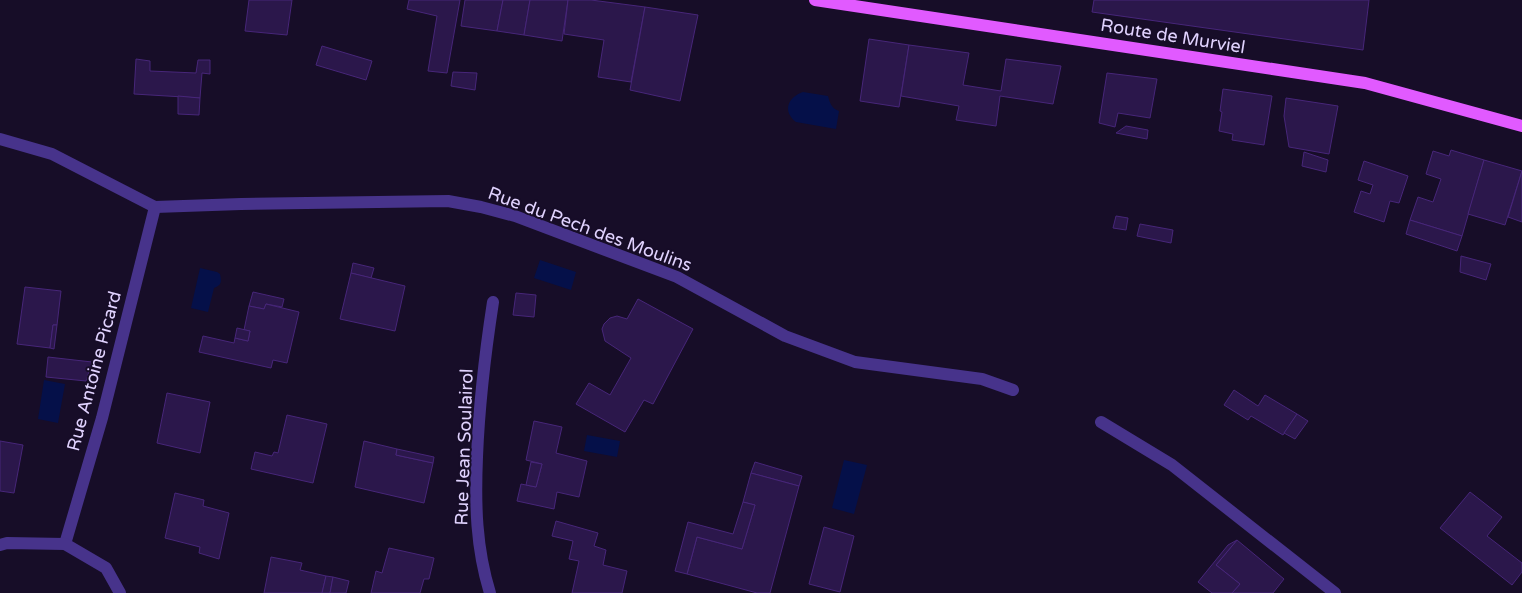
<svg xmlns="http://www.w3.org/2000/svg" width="1522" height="593" viewBox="0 0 1522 593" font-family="'Varela Round',sans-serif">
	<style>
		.water { fill: #051049 }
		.building { fill: #2b174b; stroke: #472679 }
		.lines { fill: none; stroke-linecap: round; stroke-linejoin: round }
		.minor { stroke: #47338b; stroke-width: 12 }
		.major { stroke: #e15aff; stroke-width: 12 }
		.labels { text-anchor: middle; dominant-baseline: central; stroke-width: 4; stroke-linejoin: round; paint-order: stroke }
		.street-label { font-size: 18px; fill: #e1d3ff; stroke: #170d28 }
	</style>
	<rect width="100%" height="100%" fill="#170d28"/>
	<!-- water -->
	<g class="water">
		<path d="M803 92 828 96C830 103 831 108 839 111L836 129 796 122C782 111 788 97 803 92Z"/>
		<path d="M540 260 576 272 571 290 534 278Z"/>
		<path d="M200 268 217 272 220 274C222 283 221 285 214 288L208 312 191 308Z"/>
		<path d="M44 380 65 384 58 423 38 419Z"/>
		<path d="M587 435 620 441 617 457 584 451Z"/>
		<path d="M844 460 867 465 854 514 832 508Z"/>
	</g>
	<!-- building -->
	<g class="building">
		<path d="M249 0H292L287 35 245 31Z"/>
		<path d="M409 0H460L447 73 428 71 437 16 407 9Z"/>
		<path d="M465 0H503L497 31 461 26Z"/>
		<path d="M503 0H530L524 35 497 31Z"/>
		<path d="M530 0H568L562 41 524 35Z"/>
		<path d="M568 0H591L645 7 631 82 598 77 604 40 564 34Z"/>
		<path d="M1094 0H1369L1363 50 1092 12Z"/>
		<path d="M645 7 698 15 680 101 630 90Z"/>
		<path d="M869 39 909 45 899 107 860 101Z"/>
		<path d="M909 45 969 53 963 85 1001 91 1006 59 1061 66 1053 104 1000 96 996 126 956 120 959 106 901 96Z"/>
		<path d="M322 46 372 61 366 80 316 65Z"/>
		<path d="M136 59 150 61V71L196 73 198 60H210V74L202 73 200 98 134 94Z"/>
		<path d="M453 72 477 73 475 90 451 86Z"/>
		<path d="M1107 73 1157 79 1150 118 1118 113 1115 127 1099 123Z"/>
		<path d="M1223 89 1272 96 1264 145 1232 140 1233 134 1219 131 1222 112 1220 111Z"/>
		<path d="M178 96 200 98 199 115 178 114Z"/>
		<path d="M1286 98 1338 106 1329 154 1289 147 1284 116Z"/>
		<path d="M1126 126 1148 130 1147 139 1116 133Z"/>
		<path d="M1451 150 1484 160 1462 236 1410 220 1418 197 1433 202 1441 179 1426 174 1433 151 1449 156Z"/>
		<path d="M1304 152 1328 160 1326 172 1302 166Z"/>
		<path d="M1484 160 1522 171 1505 225 1468 214Z"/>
		<path d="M1364 161 1408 176 1399 203 1390 201 1384 222 1354 212 1361 191 1370 194 1373 185 1358 180Z"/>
		<path d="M1522 171V222L1508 217Z"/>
		<path d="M1116 216 1128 218 1126 230 1113 228Z"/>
		<path d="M1410 220 1462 236 1457 251 1406 234Z"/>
		<path d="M1140 224 1173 230 1171 243 1137 236Z"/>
		<path d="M1461 256 1491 264 1486 280 1460 272Z"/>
		<path d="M353 263 374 268 371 278 351 273Z"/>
		<path d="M351 273 405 286 395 331 340 319Z"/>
		<path d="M25 287 61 291 57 325H53L50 348 17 344Z"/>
		<path d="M253 292 284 299 282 307 266 304 264 309 249 306Z"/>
		<path d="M516 293 536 295 534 317 513 315Z"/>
		<path d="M638 299 693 329 653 404 644 400 625 432 576 404 589 383 610 395 631 358 605 341 602 329 604 324 610 318 617 316 627 319Z"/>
		<path d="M266 304 299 312 287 363 273 360 271 368 199 352 203 336 234 343 235 338 248 341 250 331 244 330 249 306 264 309Z"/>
		<path d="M53 325H57L54 349 50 348Z"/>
		<path d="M237 328 250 331 248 341 235 338Z"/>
		<path d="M48 357 92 362 86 381 46 377Z"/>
		<path d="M1234 390 1258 406 1265 395 1297 414 1283 435 1251 416 1248 420 1224 405Z"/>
		<path d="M167 393 210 402 200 453 157 443Z"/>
		<path d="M1297 414 1308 421 1295 439 1284 433Z"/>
		<path d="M287 415 327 424 313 483 251 469 255 452 272 456 274 452 278 453Z"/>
		<path d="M534 421 562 427 556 453 587 461 579 497 557 492 554 509 517 501 521 484 536 487 542 464 526 460Z"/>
		<path d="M0 441 23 445 14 493 0 491Z"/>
		<path d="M364 441 397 449 396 455 433 463 424 503 355 487Z"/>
		<path d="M397 449 434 457 433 463 396 455Z"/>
		<path d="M531 462 542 464 536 487 526 485Z"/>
		<path d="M755 462 802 476 799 486 751 473Z"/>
		<path d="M751 473 799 486 770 593H757L687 574 697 537 742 549 755 505 743 502Z"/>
		<path d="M1470 492 1502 517 1487 536 1522 563V572L1512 585 1440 528Z"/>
		<path d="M175 493 204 500 203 506 229 513 219 559 199 553 200 547 165 538Z"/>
		<path d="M743 502 755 505 742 549 697 537 687 574 675 571 688 522 733 534Z"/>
		<path d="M556 521 598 533 594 546 606 550 603 565 627 571 622 593H572L579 561 569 559 573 541 552 536Z"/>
		<path d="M824 527 854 536 840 592 809 584Z"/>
		<path d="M1237 540 1284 579 1273 593H1232L1240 584 1216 565Z"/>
		<path d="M1237 540 1216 565 1240 584 1232 593H1212L1198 582 1228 545Z"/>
		<path d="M389 548 434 558 429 579H424L420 593H371L376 571 382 573Z"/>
		<path d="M271 557 302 563 300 570 326 576 322 593H264Z"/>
		<path d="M326 576 333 577 330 593H322Z"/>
		<path d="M333 577 349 581 346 593H330Z"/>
	</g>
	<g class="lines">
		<!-- minor -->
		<g class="minor">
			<path d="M0 139 52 154 155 207 241 204 448 201 481 207 515 216 677 277 785 336 855 362 982 379 1013 390"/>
			<path d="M1101 422 1172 465 1335 593"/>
			<path d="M65 544 102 418 155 207"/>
			<path d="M0 545 7 543 65 544 106 568 120 593"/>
			<path d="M490 593C476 548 475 504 477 457 479 405 485 354 493 302"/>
		</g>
		<!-- major -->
		<path class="major" d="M815 0 1365 83 1522 126"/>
	</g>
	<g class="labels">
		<!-- street labels -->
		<g class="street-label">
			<text transform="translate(1173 36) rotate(9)">Route de Murviel</text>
			<text transform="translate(590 229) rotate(20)">Rue du Pech des Moulins</text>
			<text transform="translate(94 371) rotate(-75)">Rue Antoine Picard</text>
			<text transform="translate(464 447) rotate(-88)">Rue Jean Soulairol</text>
		</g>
	</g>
</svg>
